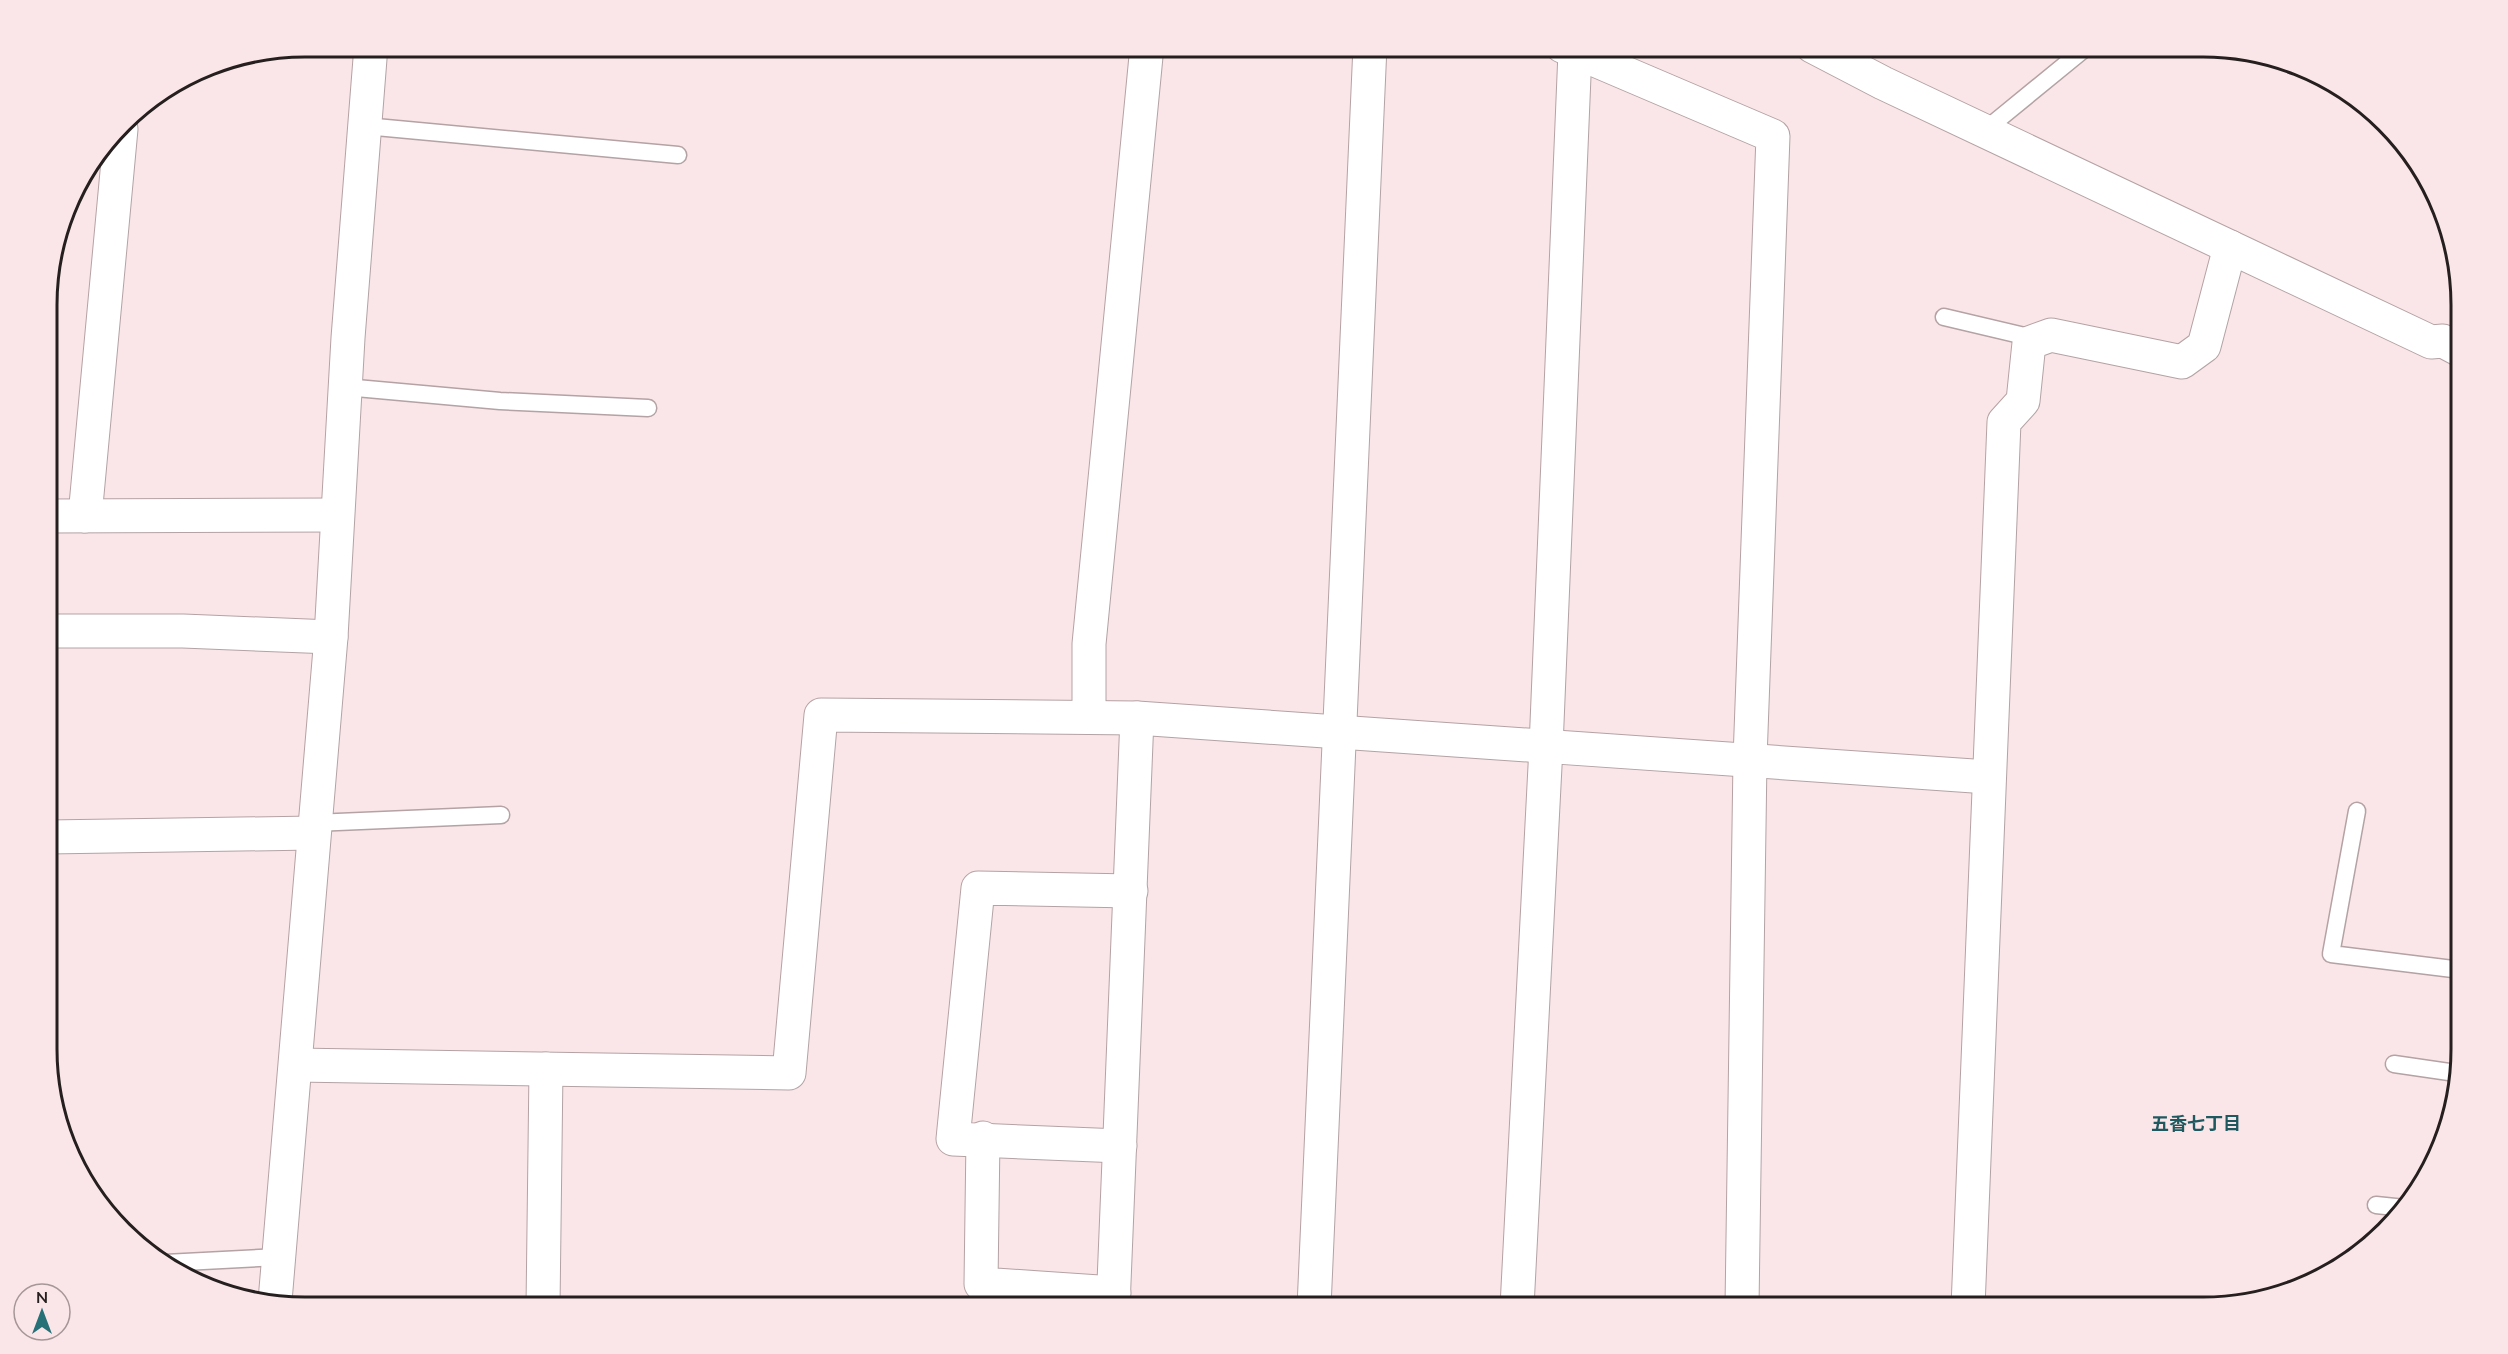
<svg xmlns="http://www.w3.org/2000/svg" width="2508" height="1354" viewBox="0 0 2508 1354" font-family="Mulish,'Noto Sans JP',sans-serif">
	<style>
		.lines { fill: none; stroke-linecap: round; stroke-linejoin: round }
		.service-casing { stroke: #b4a2a4; stroke-width: 19 }
		.minor-casing { stroke: #b4a2a4; stroke-width: 35 }
		.service { stroke: #fff; stroke-width: 16 }
		.minor { stroke: #fff; stroke-width: 33 }
		.labels { text-anchor: middle; dominant-baseline: central; stroke-width: 6; stroke-linejoin: round; paint-order: stroke }
		.neighbourhood-label { font-size: 18px; font-weight: bold; fill: #1f5960; stroke: #fae6e8 }
		.rim { fill: none; stroke: #261f1f; stroke-width: 3 }
	</style>
	<rect width="100%" height="100%" fill="#fae6e8"/>
	<g class="lines">
		<defs>
			<g id="service">
				<path d="M365 126 678 155"/>
				<path d="M1984 131 2088 46"/>
				<path d="M1944 317 2037 339"/>
				<path d="M345 387 500 401 648 408"/>
				<path d="M2357 811 2331 954 2461 970"/>
				<path d="M314 823 501 815"/>
				<path d="M2394 1064 2456 1073"/>
				<path d="M2376 1205 2405 1208"/>
				<path d="M165 1263 279 1257"/>
			</g>
			<g id="minor">
				<path d="M1562 46 1773 136 1750 759 1742 1307"/>
				<path d="M1812 46 1883 83 2431 342 2443 341 2460 350"/>
				<path d="M48 516 337 515"/>
				<path d="M85 516 121 129"/>
				<path d="M48 631H183L331 637"/>
				<path d="M1089 716V644L1147 46"/>
				<path d="M48 837 313 833"/>
				<path d="M296 1065 789 1073 821 715 1137 718 1988 777"/>
				<path d="M983 1138 981 1284 1114 1293"/>
				<path d="M1120 1146 953 1139 978 888 1131 891"/>
				<path d="M275 1301 331 637 348 338 371 46"/>
				<path d="M543 1307 546 1069"/>
				<path d="M1113 1307 1137 718"/>
				<path d="M1314 1307 1370 46"/>
				<path d="M1517 1307 1546 747 1575 52 1578 46"/>
				<path d="M1968 1307 2004 422 2023 401 2029 343 2051 335 2182 362 2204 346 2230 247"/>
			</g>
		</defs>
		<!-- service casing -->
		<use href="#service" class="service-casing"/>
		<!-- minor casing -->
		<use href="#minor" class="minor-casing"/>
		<!-- service -->
		<use href="#service" class="service"/>
		<!-- minor -->
		<use href="#minor" class="minor"/>
	</g>
	<g class="labels">
		<!-- neighbourhood labels -->
		<g class="neighbourhood-label">
			<text x="2196" y="1123">五香七丁目</text>
		</g>
	</g>
	<!-- crop -->
	<path d="M0 0H2508V1354H0ZM305 57H2203A248 248 0 0 1 2451 305V1049A248 248 0 0 1 2203 1297H305A248 248 0 0 1 57 1049V305A248 248 0 0 1 305 57Z" fill="#fae6e8" fill-rule="evenodd"/>
	<path class="rim" d="M305 57H2203A248 248 0 0 1 2451 305V1049A248 248 0 0 1 2203 1297H305A248 248 0 0 1 57 1049V305A248 248 0 0 1 305 57Z"/>
	<!-- north arrow -->
	<g transform="translate(42 1312)"><circle r="28" fill="#fae6e8" stroke="#a59698" stroke-width="1.5"/>
	<path d="M0-4.5L10 22L0 15L-10 22Z" fill="#267078"/>
	<text y="-9" font-size="16" font-weight="bold" text-anchor="middle" fill="#261f1f">N</text>
	</g>
</svg>
